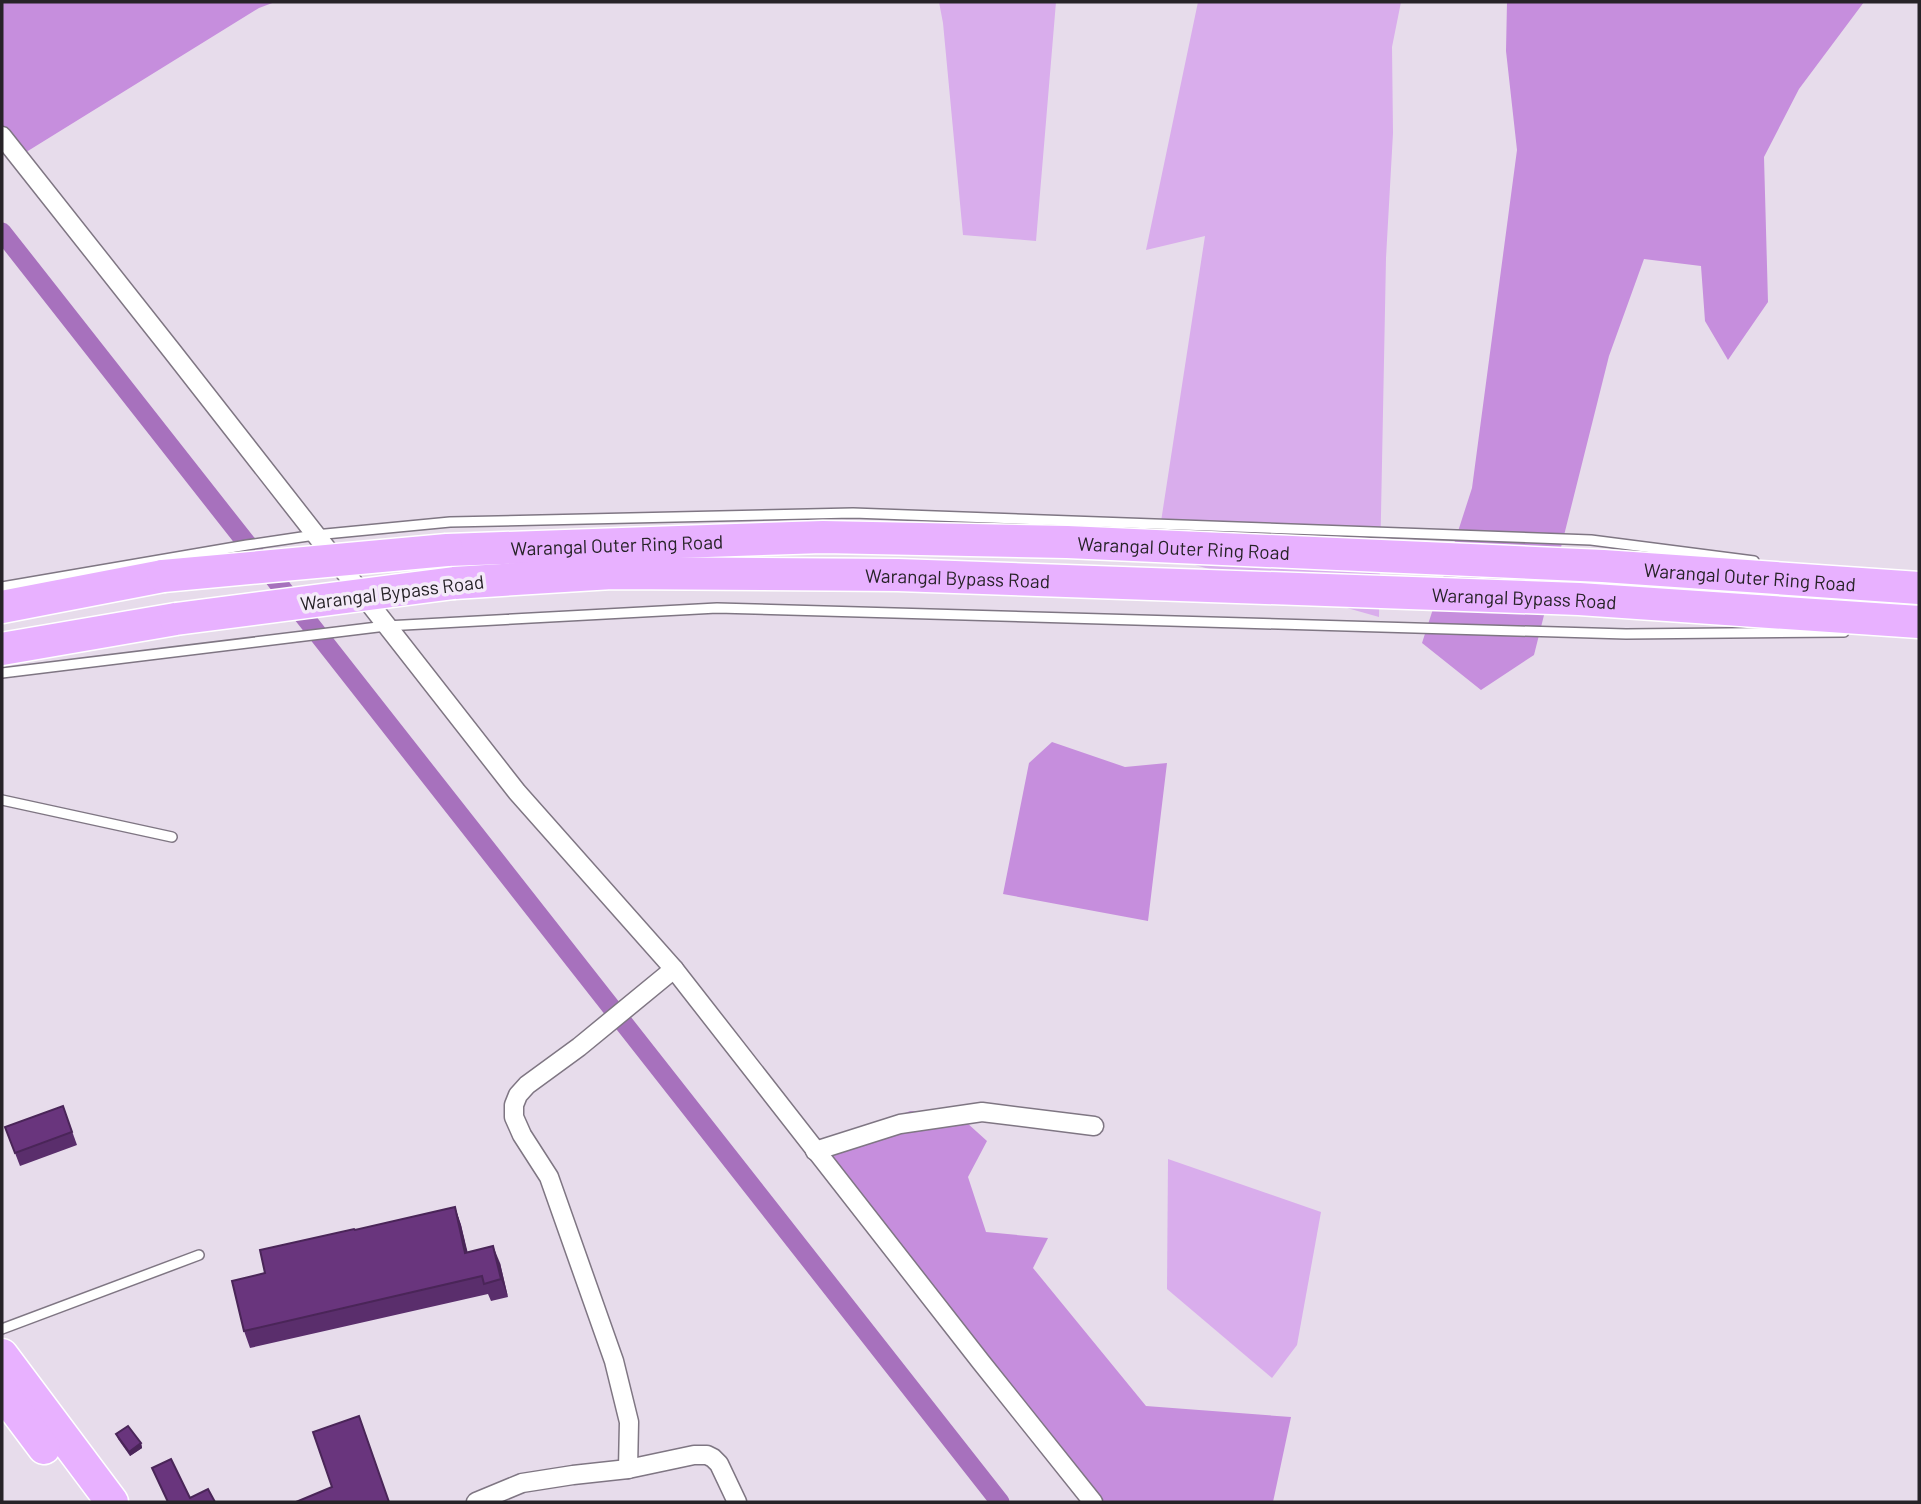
<svg xmlns="http://www.w3.org/2000/svg" width="1921" height="1504" viewBox="0 0 1921 1504" font-family="Barlow,sans-serif">
	<style>
		.green { fill: #d9adec }
		.forest { fill: #c68edd }
		.lines { fill: none; stroke-linecap: round; stroke-linejoin: round }
		.canal { stroke: #a771bd; stroke-width: 19 }
		.lane-casing { stroke: #7f7683; stroke-width: 12 }
		.street-casing { stroke: #7f7683; stroke-width: 21 }
		.highway-casing { stroke: #fff; stroke-width: 35 }
		.lane { stroke: #fff; stroke-width: 9 }
		.street { stroke: #fff; stroke-width: 18 }
		.highway { stroke: #e8b1ff; stroke-width: 32 }
		.highway-bridge-casing { stroke: #fff; stroke-width: 35; stroke-linecap: butt }
		.highway-bridge { stroke: #e8b1ff; stroke-width: 32 }
		.wall { fill: #5a2e6c }
		.shaded-wall { fill: #4a2558 }
		.building { fill: #69357d; stroke: #4a2558; stroke-width: 2 }
		.labels { text-anchor: middle; dominant-baseline: central; stroke-width: 7; stroke-linejoin: round; paint-order: stroke }
		.street-label { font-size: 19px; fill: #272328; stroke: #f4eaf9 }
	</style>
	<rect width="100%" height="100%" fill="#e7dceb"/>
	<!-- green -->
	<g class="green">
		<path d="M939 2H1056L1036 241 963 235 943 23Z"/>
		<path d="M1198 2H1401L1392 47 1393 133 1386 258 1379 617 1156 554 1205 236 1146 250Z"/>
		<path d="M1168 1159 1321 1212 1297 1345 1272 1378 1167 1289Z"/>
	</g>
	<!-- forest -->
	<g class="forest">
		<path d="M2 2H275L259 8 23 154 2 127Z"/>
		<path d="M1507 2H1864L1799 89 1764 157 1768 302 1728 360 1705 321 1701 266 1644 259 1609 356 1534 655 1481 690 1422 643 1472 488 1517 150 1506 51Z"/>
		<path d="M1052 742 1125 767 1167 763 1148 921 1003 894 1029 763Z"/>
		<path d="M910 1111 956 1113 987 1141 968 1177 986 1232 1048 1238 1033 1268 1146 1406 1291 1417 1273 1502H1100L1047 1438 828 1151 847 1137Z"/>
	</g>
	<g class="lines">
		<!-- canal -->
		<path class="canal" d="M2 232 1000 1502"/>
		<defs>
			<g id="lane">
				<path d="M2 587 247 545 315 535 450 522 853 513 1591 540 1754 561"/>
				<path d="M2 673 386 626 717 608 1626 634 1844 632"/>
				<path d="M2 800 172 837"/>
				<path d="M2 1329 199 1255"/>
			</g>
			<g id="street">
				<path d="M2 136 172 351 517 792 674 969 981 1362 1093 1502"/>
				<path d="M815 1151 900 1124 982 1112 1094 1126"/>
				<path d="M628 1469 629 1422 614 1361 549 1177 522 1135 514 1117V1105L518 1095 527 1085 579 1047 674 969"/>
				<path d="M476 1502 522 1483 573 1475 628 1469 694 1455H707L713 1458 719 1464 737 1502"/>
			</g>
			<g id="highway">
				<path id="s1" d="M447 550 823 537 1067 542 1603 566 1919 588"/>
				<path id="s2" d="M454 583 612 573 898 575 1579 599 1919 622"/>
				<path d="M2 607 163 576"/>
				<path d="M2 649 176 619"/>
				<path d="M2 1355 112 1502"/>
				<path d="M2 1392 44 1448"/>
			</g>
		</defs>
		<!-- lane casing -->
		<use href="#lane" class="lane-casing"/>
		<!-- street casing -->
		<use href="#street" class="street-casing"/>
		<!-- highway casing -->
		<use href="#highway" class="highway-casing"/>
		<!-- lane -->
		<use href="#lane" class="lane"/>
		<!-- street -->
		<use href="#street" class="street"/>
		<!-- highway -->
		<use href="#highway" class="highway"/>
		<defs>
			<g id="highway-bridge">
				<path d="M163 576 447 550"/>
				<path d="M176 619 454 583"/>
			</g>
		</defs>
		<!-- highway-bridge casing -->
		<use href="#highway-bridge" class="highway-bridge-casing"/>
		<!-- highway-bridge -->
		<use href="#highway-bridge" class="highway-bridge"/>
	</g>
	<!-- wall -->
	<g class="wall">
		<path d="M63 1106 77 1145 20 1166 5 1127Z"/>
		<path d="M455 1207 461 1225 467 1252 500 1263 508 1297 491 1301 488 1294 250 1348 244 1331 265 1273 355 1230Z"/>
		<path d="M116 1434 141 1443 142 1448 130 1456 118 1439Z"/>
	</g>
	<!-- shaded-wall -->
	<g class="shaded-wall">
		<path d="M455 1207 461 1225 472 1270 465 1253Z"/>
		<path d="M493 1246 500 1263 508 1297 501 1279Z"/>
		<path d="M141 1443 142 1448 130 1456 129 1452Z"/>
	</g>
	<!-- building -->
	<g class="building">
		<path d="M63 1106 72 1132 15 1153 5 1127Z"/>
		<path d="M455 1207 465 1253 493 1246 501 1279 484 1284 482 1276 244 1331 232 1281 265 1273 260 1250 354 1229 355 1230Z"/>
		<path d="M359 1416 389 1502H296L332 1487 313 1432Z"/>
		<path d="M128 1426 141 1443 129 1452 116 1434Z"/>
		<path d="M171 1459 190 1498 208 1489 215 1502H168L152 1468Z"/>
	</g>
	<g class="labels">
		<!-- street labels -->
		<g class="street-label">
			<text stroke="none"><textPath href="#s1" startOffset="170">Warangal Outer Ring Road</textPath></text>
			<text stroke="none"><textPath href="#s1" startOffset="737">Warangal Outer Ring Road</textPath></text>
			<text stroke="none"><textPath href="#s1" startOffset="1304">Warangal Outer Ring Road</textPath></text>
			<text stroke="none"><textPath href="#s2" startOffset="504">Warangal Bypass Road</textPath></text>
			<text transform="translate(392 592) rotate(-7)">Warangal Bypass Road</text>
			<text stroke="none"><textPath href="#s2" startOffset="1071">Warangal Bypass Road</textPath></text>
		</g>
	</g>
	<!-- border -->
	<rect width="1921" height="1504" fill="none" stroke="#272328" stroke-width="7"/>
</svg>
